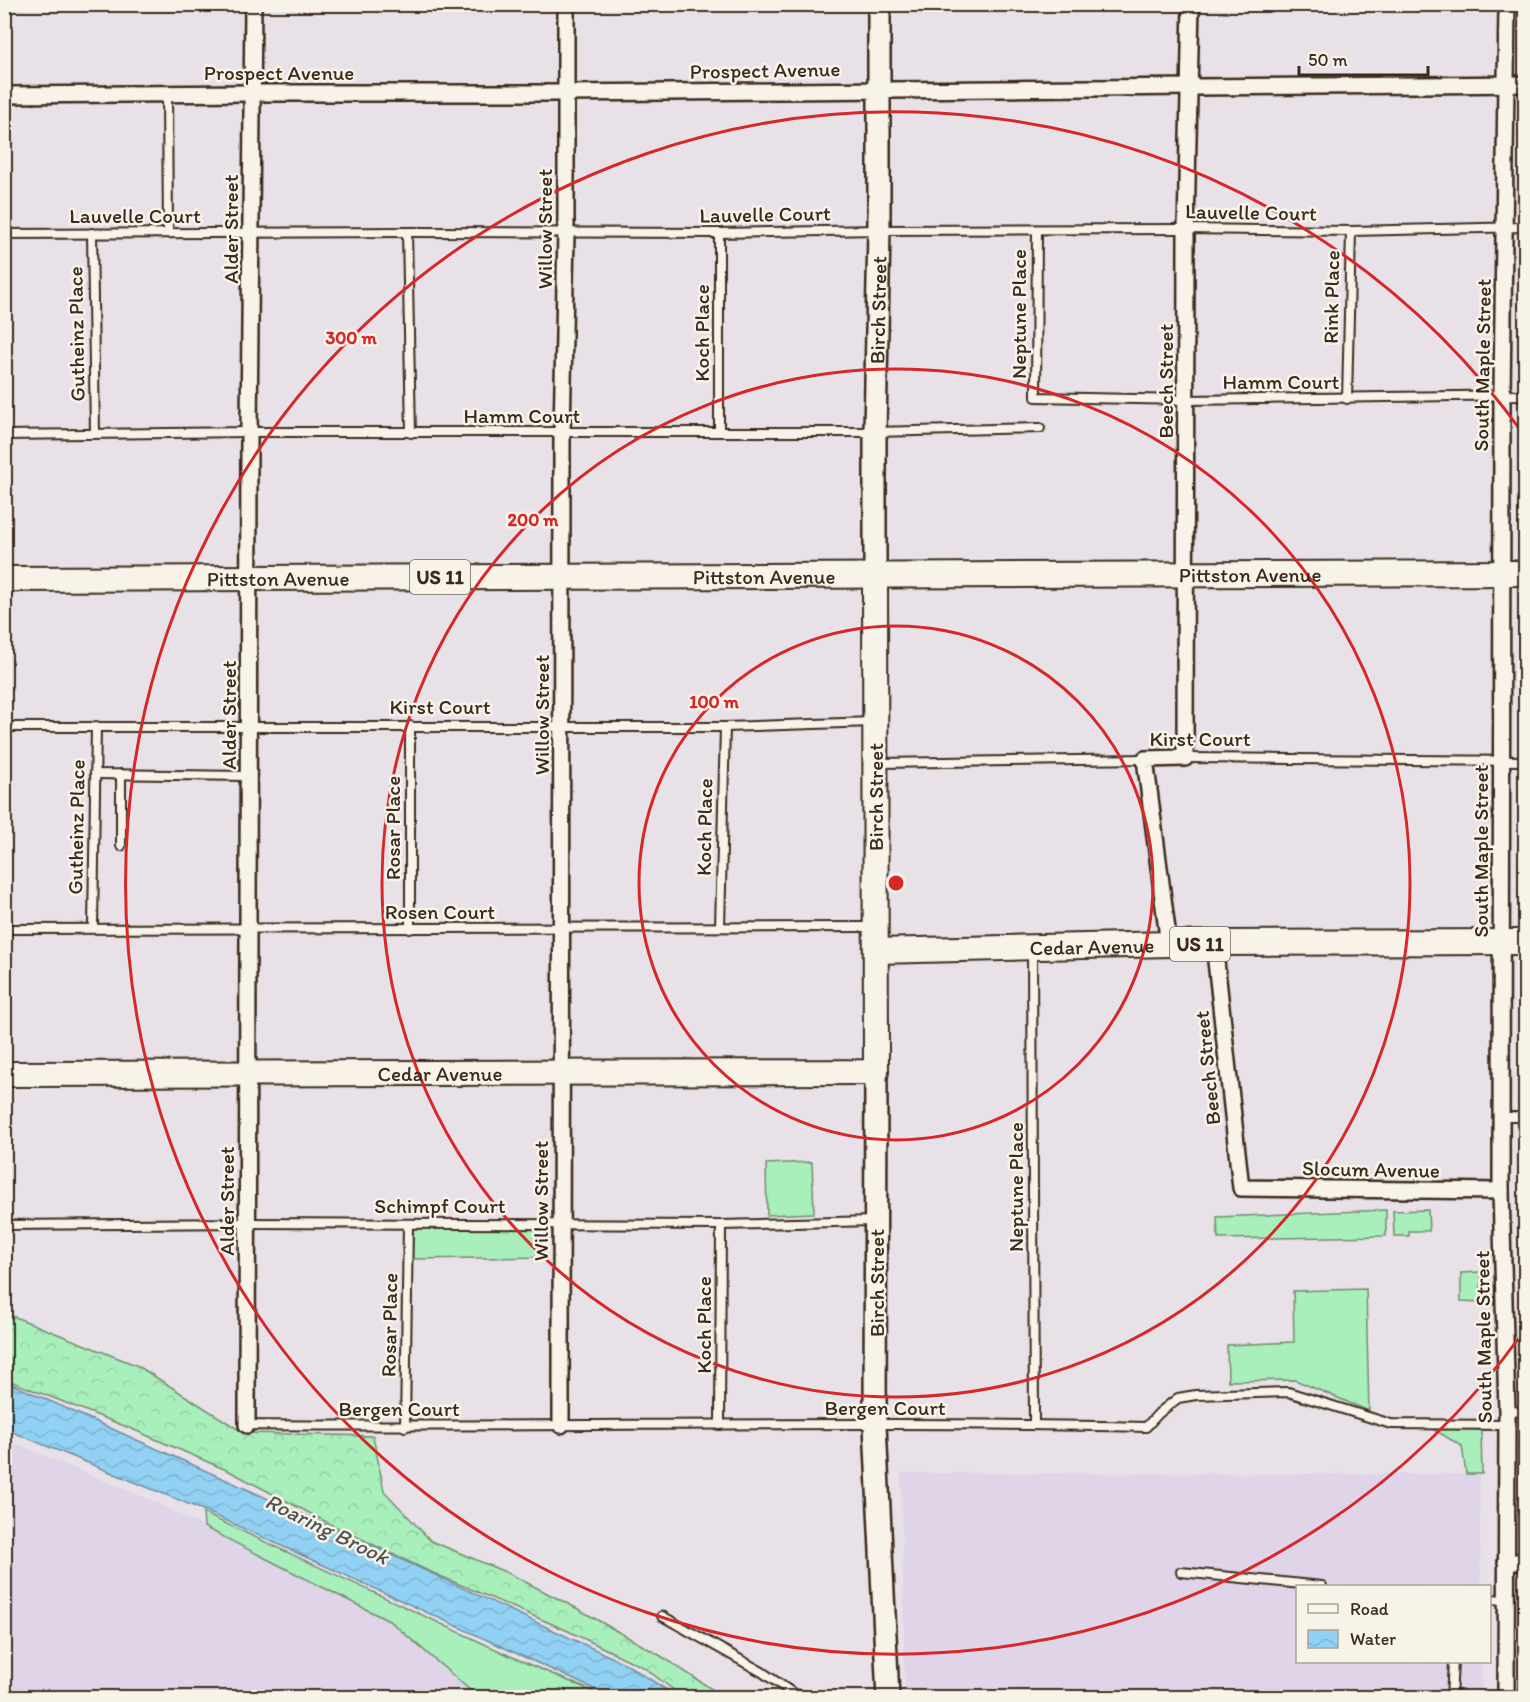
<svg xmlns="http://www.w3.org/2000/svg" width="1530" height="1702" viewBox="0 0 1530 1702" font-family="Itim,sans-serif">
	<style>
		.built { fill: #dfd4e8 }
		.grass { fill: #a8efbc; stroke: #728c6d; stroke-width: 1.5 }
		.forest { fill: url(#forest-crowns); stroke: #728c6d; stroke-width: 1.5 }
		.water { fill: url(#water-waves); stroke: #6f8e9e; stroke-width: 1.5 }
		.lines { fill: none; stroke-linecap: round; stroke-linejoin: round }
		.lane-casing { stroke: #3b2a1e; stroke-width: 12 }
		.street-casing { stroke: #3b2a1e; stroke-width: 20 }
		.secondary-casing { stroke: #3b2a1e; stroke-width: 26 }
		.primary-casing { stroke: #3b2a1e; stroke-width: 28 }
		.lane { stroke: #f7f3e8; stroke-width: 8 }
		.street { stroke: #f7f3e8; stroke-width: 15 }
		.secondary { stroke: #f7f3e8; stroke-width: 21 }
		.primary { stroke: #f7f3e8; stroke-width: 24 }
		.ring { fill: none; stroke: #d62828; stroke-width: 3 }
		.labels { text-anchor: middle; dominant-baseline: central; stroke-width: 5; stroke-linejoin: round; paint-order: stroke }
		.shield { fill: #f7f3e8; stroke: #73665b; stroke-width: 1.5 }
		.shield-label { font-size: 20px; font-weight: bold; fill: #3b2a1e }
		.street-label { font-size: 21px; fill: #3b2a1e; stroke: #f7f3e8 }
		.water-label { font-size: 22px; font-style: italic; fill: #505453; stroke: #f7f3e8 }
		.centre { fill: #d62828; stroke: #f7f3e8; stroke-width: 3 }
		.ring-label { font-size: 18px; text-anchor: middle; font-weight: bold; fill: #d62828; stroke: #f7f3e8; stroke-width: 5; stroke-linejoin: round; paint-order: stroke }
	</style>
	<defs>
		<pattern id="forest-crowns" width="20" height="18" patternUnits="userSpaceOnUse" patternTransform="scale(1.5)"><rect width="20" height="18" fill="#a8efbc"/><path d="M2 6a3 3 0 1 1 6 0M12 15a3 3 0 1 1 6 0" fill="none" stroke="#92cda1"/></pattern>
		<pattern id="water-waves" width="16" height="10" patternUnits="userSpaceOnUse" patternTransform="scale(1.5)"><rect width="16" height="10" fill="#91d1f3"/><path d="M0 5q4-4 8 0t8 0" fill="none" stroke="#7eb4d0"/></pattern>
	</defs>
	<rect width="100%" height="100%" fill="#e9e1e8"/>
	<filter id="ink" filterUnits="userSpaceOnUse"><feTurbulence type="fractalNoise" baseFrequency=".0167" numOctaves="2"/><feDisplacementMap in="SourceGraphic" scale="12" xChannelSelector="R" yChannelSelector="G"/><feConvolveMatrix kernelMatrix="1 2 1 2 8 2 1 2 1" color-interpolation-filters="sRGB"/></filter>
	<g filter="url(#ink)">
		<!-- built -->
		<g class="built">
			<path d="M4 1439 153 1501 391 1622 478 1697H5Z"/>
			<path d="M901 1473 1479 1474 1481 1586H1298V1662H1481L1482 1697H905Z"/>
			<rect x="1518" y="1572" width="7" height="125"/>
		</g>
		<!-- grass -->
		<g class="grass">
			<path d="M812 1162 814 1213 767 1215 766 1164Z"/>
			<path d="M1386 1210V1236L1218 1239 1217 1217Z"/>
			<path d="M1428 1210 1429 1231H1409V1236H1394L1393 1211Z"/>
			<path d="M544 1227 545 1257 412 1259 413 1228Z"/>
			<path d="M1481 1272V1300L1480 1302 1461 1301V1273Z"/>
			<path d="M1366 1289 1369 1411 1295 1380 1228 1381 1227 1345 1294 1342 1293 1291Z"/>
			<path d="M1476 1428 1481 1431 1482 1474H1466L1462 1446 1434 1430Z"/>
			<path d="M203 1513 519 1660 592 1691 601 1697H478L391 1622 204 1527Z"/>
		</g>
		<!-- forest -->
		<path class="forest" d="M5 1313 138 1366 244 1433 373 1436 384 1491 431 1541 510 1574 578 1609 661 1656 724 1697H683L643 1667 566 1630 424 1569 332 1525 231 1472 132 1429 5 1379Z"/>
		<!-- water -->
		<path class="water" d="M5 1381 338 1530 626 1664 678 1697H606L594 1689 203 1510 5 1429Z"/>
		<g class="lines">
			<defs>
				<g id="lane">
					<path d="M167 94 168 233"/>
					<path d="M1037 231 1036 397 1186 400 1526 395"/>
					<path d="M407 232 411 433"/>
					<path d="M92 233 95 434"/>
					<path d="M719 233V432"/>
					<path d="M4 234 407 232 719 233 879 230 1186 229 1351 231 1526 227"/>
					<path d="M1347 399 1351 231"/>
					<path d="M4 435 249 432H875L1040 428"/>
					<path d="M4 727H725L873 722"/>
					<path d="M1185 758 1526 761"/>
					<path d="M880 763 1145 759"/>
					<path d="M95 774 248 776"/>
					<path d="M121 774V846"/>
					<path d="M720 927 725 727"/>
					<path d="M93 928 96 726"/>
					<path d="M4 929 874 927"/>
					<path d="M410 929V726"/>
					<path d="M1032 949 1034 1425"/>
					<path d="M1501 1117H1526"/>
					<path d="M4 1225 247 1223 721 1225 874 1221"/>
					<path d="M1507 1411 1526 1412"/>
					<path d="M247 1425C547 1428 847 1420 1146 1427L1159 1413 1178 1398 1196 1395 1288 1392 1391 1424 1507 1425"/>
					<path d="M720 1425 721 1225"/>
					<path d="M405 1427 408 1224"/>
					<path d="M1181 1572 1322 1586"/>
					<path d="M1490 1599 1506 1600"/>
					<path d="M662 1616 762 1672 794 1694 814 1698"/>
					<path d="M1451 1698 1453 1662"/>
				</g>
				<g id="street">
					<path d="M4 95 252 93H565L1526 84"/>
					<path d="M1214 943 1241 1188 1501 1191"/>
					<path d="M1169 945 1145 759 1185 758 1186 229 1191 4"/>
					<path d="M247 1425 249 432 253 4"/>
					<path d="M561 1425 562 434 566 233V4"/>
					<path d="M1506 1562H1526"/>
					<path d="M1506 1698 1507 1411 1501 1191 1502 394 1507 4"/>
				</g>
				<g id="secondary">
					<path id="s1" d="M875 576V432L879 230V4"/>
					<path d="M876 1072 875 1425 888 1698"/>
				</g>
				<g id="primary">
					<path id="s2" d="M4 579 1526 573"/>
					<path id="s3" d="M876 951 1214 943 1526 942"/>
					<path id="s4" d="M4 1074 876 1072 875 576"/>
				</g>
			</defs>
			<!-- lane casing -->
			<use href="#lane" class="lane-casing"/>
			<!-- street casing -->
			<use href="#street" class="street-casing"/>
			<!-- secondary casing -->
			<use href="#secondary" class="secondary-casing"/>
			<!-- primary casing -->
			<use href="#primary" class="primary-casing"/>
			<!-- lane -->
			<use href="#lane" class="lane"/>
			<!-- street -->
			<use href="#street" class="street"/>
			<!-- secondary -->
			<use href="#secondary" class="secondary"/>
			<!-- primary -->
			<use href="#primary" class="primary"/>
		</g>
	</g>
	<!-- distance rings -->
	<g class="ring">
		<circle cx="896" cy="883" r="257"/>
		<circle cx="896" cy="883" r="514"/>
		<path d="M1524 1331A771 771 0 1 1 1524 435"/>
	</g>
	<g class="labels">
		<!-- shield labels -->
		<g class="shield">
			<rect x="410" y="560" width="60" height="34" rx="4.5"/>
			<rect x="1170" y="927" width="60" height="34" rx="4.5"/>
		</g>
		<g class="shield-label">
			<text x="440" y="577">US 11</text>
			<text x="1200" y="944">US 11</text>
		</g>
		<!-- street labels -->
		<g class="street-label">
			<text transform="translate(765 70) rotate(-1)">Prospect Avenue</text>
			<text x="279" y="72">Prospect Avenue</text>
			<text transform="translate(1251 212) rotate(1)">Lauvelle Court</text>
			<text transform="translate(765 214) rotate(-1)">Lauvelle Court</text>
			<text x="135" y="215">Lauvelle Court</text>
			<text transform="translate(230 229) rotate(-90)">Alder Street</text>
			<text transform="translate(544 229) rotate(-90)">Willow Street</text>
			<text transform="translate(1331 297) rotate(-89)">Rink Place</text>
			<text stroke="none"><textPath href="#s1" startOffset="266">Birch Street</textPath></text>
			<text transform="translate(1018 314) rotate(-90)">Neptune Place</text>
			<text transform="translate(701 333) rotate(-90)">Koch Place</text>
			<text transform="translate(76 334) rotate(-91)">Gutheinz Place</text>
			<text transform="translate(1482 365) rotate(-89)">South Maple Street</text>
			<text transform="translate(1165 381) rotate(-90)">Beech Street</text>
			<text x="1281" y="381">Hamm Court</text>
			<text x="522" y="415">Hamm Court</text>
			<text stroke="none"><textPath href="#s2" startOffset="1246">Pittston Avenue</textPath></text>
			<text stroke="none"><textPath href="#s2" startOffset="760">Pittston Avenue</textPath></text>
			<text stroke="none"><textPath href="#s2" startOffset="274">Pittston Avenue</textPath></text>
			<text x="440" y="706">Kirst Court</text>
			<text transform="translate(228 715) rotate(-90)">Alder Street</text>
			<text transform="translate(541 715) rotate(-90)">Willow Street</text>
			<text x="1200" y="738">Kirst Court</text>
			<text transform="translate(875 797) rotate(-90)">Birch Street</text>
			<text transform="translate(76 827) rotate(-89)">Gutheinz Place</text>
			<text transform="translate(704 827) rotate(-89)">Koch Place</text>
			<text transform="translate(392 828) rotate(-90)">Rosar Place</text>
			<text transform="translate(1480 851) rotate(-90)">South Maple Street</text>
			<text x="440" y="911">Rosen Court</text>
			<text stroke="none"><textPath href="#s3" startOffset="216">Cedar Avenue</textPath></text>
			<text transform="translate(1207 1068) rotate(-96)">Beech Street</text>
			<text stroke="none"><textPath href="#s4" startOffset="436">Cedar Avenue</textPath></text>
			<text transform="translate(1371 1169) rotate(1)">Slocum Avenue</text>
			<text transform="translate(1015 1187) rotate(-90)">Neptune Place</text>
			<text transform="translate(226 1201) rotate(-90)">Alder Street</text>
			<text transform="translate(540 1201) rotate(-90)">Willow Street</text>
			<text x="440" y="1205">Schimpf Court</text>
			<text transform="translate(876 1283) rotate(-90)">Birch Street</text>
			<text transform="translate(389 1325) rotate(-89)">Rosar Place</text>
			<text transform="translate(703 1325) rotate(-90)">Koch Place</text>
			<text transform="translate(1483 1337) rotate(-91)">South Maple Street</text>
			<text x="885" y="1407">Bergen Court</text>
			<text x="399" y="1408">Bergen Court</text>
		</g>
		<!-- water labels -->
		<g class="water-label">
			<text transform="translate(327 1529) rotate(26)">Roaring Brook</text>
		</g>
	</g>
	<circle cx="896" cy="883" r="9" class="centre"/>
	<g class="ring-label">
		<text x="351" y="344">300 m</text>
		<text x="533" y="526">200 m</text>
		<text x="714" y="708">100 m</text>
	</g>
	<!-- margin -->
	<rect width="1530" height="1702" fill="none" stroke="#f7f3e8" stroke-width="24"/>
	<rect x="12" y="12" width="1506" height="1678" fill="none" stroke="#3b2a1e" stroke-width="2" filter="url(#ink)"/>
	<!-- legend -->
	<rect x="1296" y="1585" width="195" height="78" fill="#f7f3e8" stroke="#aca397" stroke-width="1.5"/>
	<rect x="1308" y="1604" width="30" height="9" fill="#f7f3e8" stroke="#aca397" stroke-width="1.5"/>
	<text x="1350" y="1615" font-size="18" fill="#3b2a1e">Road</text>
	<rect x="1308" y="1630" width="30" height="18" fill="url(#water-waves)" stroke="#aca397" stroke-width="1.5"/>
	<text x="1350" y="1645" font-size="18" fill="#3b2a1e">Water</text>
	<!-- scale -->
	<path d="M1299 66v9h129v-9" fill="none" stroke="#3b2a1e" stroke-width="3"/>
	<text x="1308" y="66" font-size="18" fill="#3b2a1e" stroke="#f7f3e8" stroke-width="4.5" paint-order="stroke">50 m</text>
</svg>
